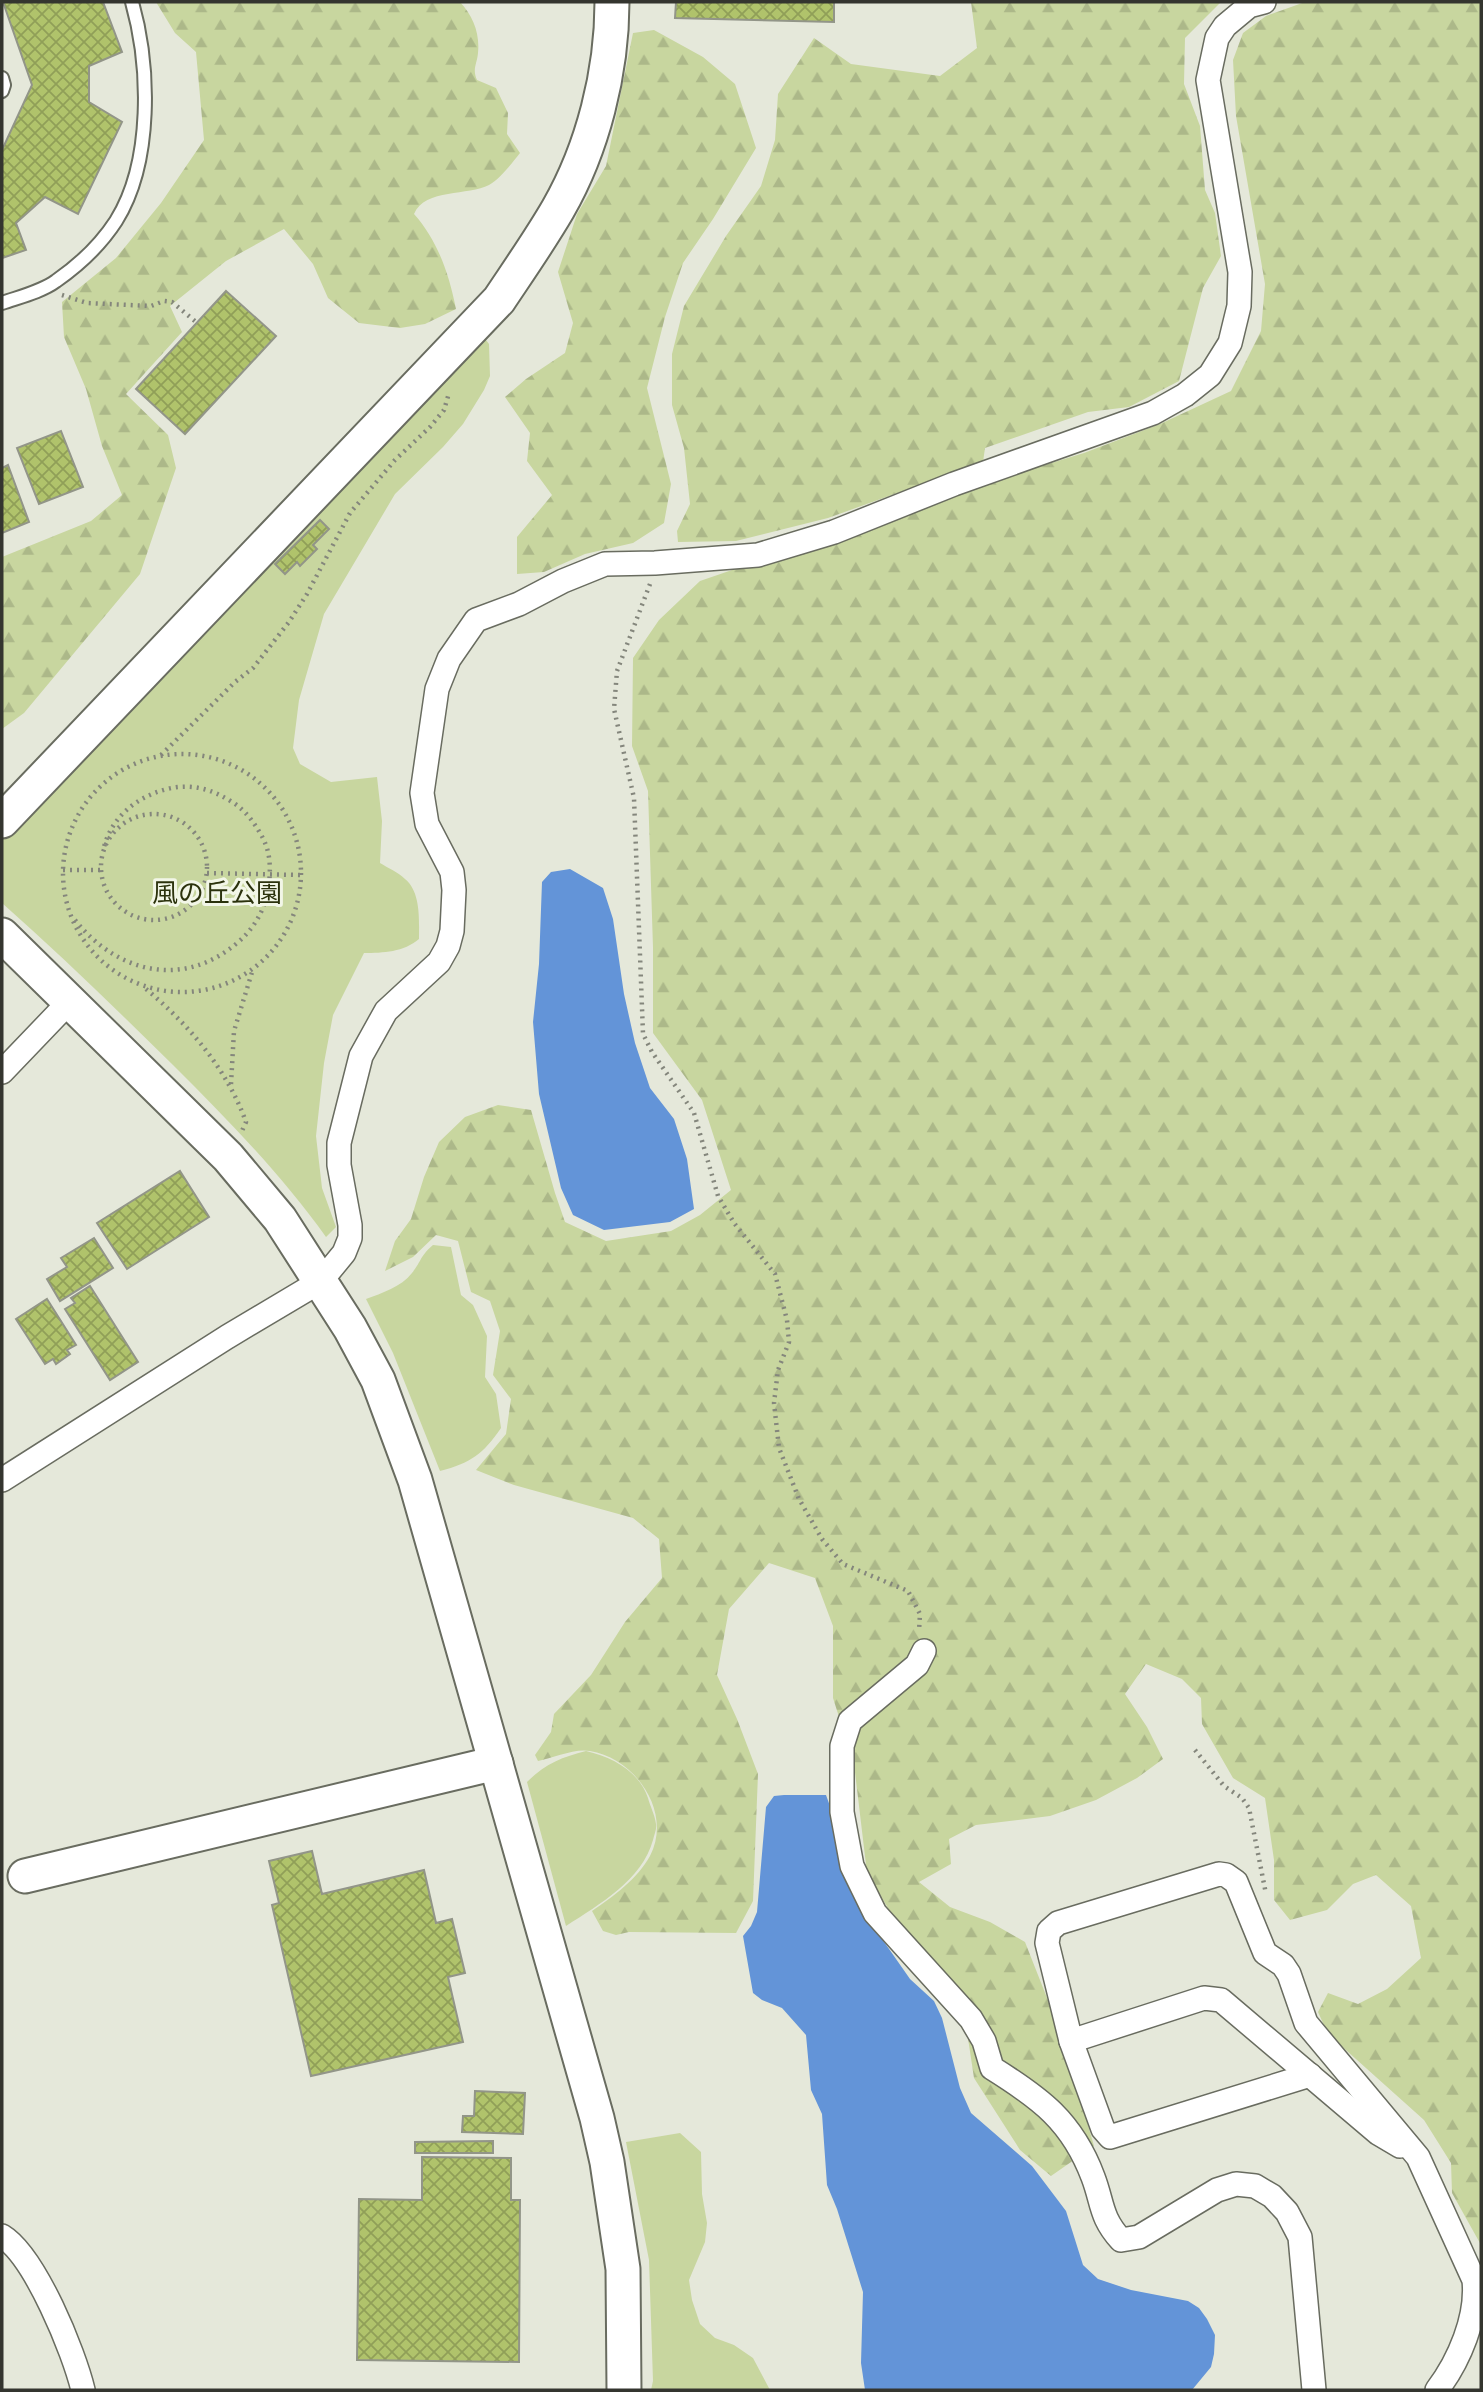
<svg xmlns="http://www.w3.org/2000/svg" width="1483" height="2392" viewBox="0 0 1483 2392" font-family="Cabin,'Noto Sans JP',sans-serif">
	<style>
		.forest { fill: url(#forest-firs) }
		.park { fill: #c8d69f }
		.water { fill: #6394d8 }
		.building { fill: url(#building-cross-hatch); stroke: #929588; stroke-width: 2 }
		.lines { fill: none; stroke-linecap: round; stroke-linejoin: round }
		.lane-casing { stroke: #696c60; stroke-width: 16 }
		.street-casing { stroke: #696c60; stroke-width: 26 }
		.secondary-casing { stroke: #696c60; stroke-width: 37 }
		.path { stroke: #84867c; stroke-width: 4.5; stroke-dasharray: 2 5; stroke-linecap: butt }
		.lane { stroke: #fff; stroke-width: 12 }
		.street { stroke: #fff; stroke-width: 23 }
		.secondary { stroke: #fff; stroke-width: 33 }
		.labels { text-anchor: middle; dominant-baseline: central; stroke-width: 6; stroke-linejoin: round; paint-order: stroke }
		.park-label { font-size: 26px; fill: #2b320c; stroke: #f2f6e7 }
	</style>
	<defs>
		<pattern id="forest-firs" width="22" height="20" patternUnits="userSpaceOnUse" patternTransform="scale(1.75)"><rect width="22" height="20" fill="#c8d69f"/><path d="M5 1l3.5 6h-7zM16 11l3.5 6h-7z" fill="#acb889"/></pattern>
		<pattern id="building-cross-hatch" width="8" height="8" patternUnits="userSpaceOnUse" patternTransform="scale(1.75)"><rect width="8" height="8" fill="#b0c36b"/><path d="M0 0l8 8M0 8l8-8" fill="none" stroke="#909f58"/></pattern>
	</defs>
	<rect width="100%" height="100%" fill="#e5e8da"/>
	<!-- forest -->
	<g class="forest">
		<path d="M156 2H460C473 16 480 33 478 53 477 64 472 69 477 80L496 88 508 113 507 134 520 153C512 163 501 178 489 185 469 196 425 188 414 214 438 241 449 274 456 309L425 324 400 328 359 323 328 298 313 264 284 229 226 261 170 306 182 332 126 394 168 435 176 468 140 574 24 713 2 729V557L91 521 122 495 102 446 86 389 64 337 62 302 116 258 161 203 204 140 196 52 175 33Z"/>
		<path d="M971 2H1221L1185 38 1184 84 1200 126 1205 190 1215 213 1221 256 1203 288 1179 381 1129 407 1088 412 985 448 983 462 828 518 736 541 678 542 677 531 690 504 684 448 672 405V354L684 306 726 236 761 186 775 140 778 94 814 38 851 64 940 76 977 48Z"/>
		<path d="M1305 2H1481V2245L1452 2193 1451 2163 1424 2120 1328 2034 1318 2012 1328 1993 1358 2004 1387 1989 1421 1958 1411 1906 1376 1875 1353 1884 1327 1910 1290 1920 1274 1900V1860L1265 1798 1233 1778 1202 1724 1201 1698 1182 1679 1146 1664 1125 1694 1147 1727 1163 1759 1137 1778 1096 1800 1050 1816 976 1825 949 1839 951 1864 919 1882 950 1907 990 1922 1025 1942 1062 2036 1094 2146 1051 2176 1020 2150 974 2078 961 1992 901 1930 867 1873 854 1764 833 1698V1626L815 1578 769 1563 729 1609 717 1675 737 1719 758 1774 753 1901 736 1933 629 1932 616 1935 603 1931 592 1911C613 1897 638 1878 650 1856 673 1812 635 1758 590 1751 575 1748 553 1758 538 1761L535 1755 551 1732 554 1714 591 1675 625 1622 662 1578 659 1539 633 1518 514 1485 476 1470 506 1434 511 1399 493 1375 500 1331 490 1301 471 1292 458 1241 436 1235 413 1257 385 1271 395 1241 411 1219 424 1177 439 1142 465 1117 498 1105 531 1110 555 1193 565 1222 606 1241 671 1231 700 1215 731 1190 702 1100 653 1033V948L648 791 632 746 633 658 659 620 700 581 973 487 1084 453 1160 424 1231 391 1261 331 1265 284 1236 116 1233 60 1243 33 1266 16Z"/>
		<path d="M654 30 703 57 735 84 756 148 713 219 683 263 665 317 647 388 671 484 664 523 633 543 585 554 544 572 517 574V537L552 495 527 461 530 433 505 397 526 379 565 353 573 323 558 272 577 214 606 166 633 33Z"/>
	</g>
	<!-- park -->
	<g class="park">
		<path d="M483 336 489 344 490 376 484 390 463 424 443 447 395 494 324 614 299 700 293 748 300 764 331 782 377 777 382 821 380 863C388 868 398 872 405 879 421 892 419 920 419 939 404 952 383 953 364 953L333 1015 324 1063 316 1136 322 1188 336 1227 326 1237C281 1174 228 1120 173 1065 117 1010 61 955 2 903V840Z"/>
		<path d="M433 1245 451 1247 461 1295 473 1305 487 1336 485 1377 496 1394 501 1428C483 1454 471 1463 440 1471L393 1353 366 1299C382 1293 401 1287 412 1273 421 1262 420 1256 433 1245Z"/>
		<path d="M586 1751C612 1757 639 1771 648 1798 650 1806 655 1815 656 1824 657 1829 654 1835 653 1840 642 1880 600 1904 566 1926L527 1782C545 1764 562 1757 586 1751Z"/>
		<path d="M680 2133 701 2152 702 2194 707 2223 705 2242 689 2280 692 2300 700 2324 715 2338 734 2345 753 2358 770 2390H651L653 2381 649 2260 626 2142Z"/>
	</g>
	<!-- water -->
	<g class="water">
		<path d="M570 869 603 888 613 919 624 994 635 1043 650 1088 674 1119 687 1159 694 1209 670 1222 604 1230 573 1215 561 1188 539 1094 533 1022 539 964 542 882 551 872Z"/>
		<path d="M784 1795H826L873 1926 910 1979 934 2001 942 2018 960 2088 971 2113 1032 2166 1066 2211 1083 2265 1098 2279 1131 2290 1188 2301 1199 2308 1207 2319 1215 2335 1214 2354 1211 2367 1192 2390H865L861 2363 863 2292 837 2209 827 2185 822 2114 811 2090 806 2035 782 2008 762 2000 753 1993 743 1936 751 1926 757 1912 766 1807 774 1796Z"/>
	</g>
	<!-- building -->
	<g class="building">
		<path d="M3 2H103L122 52 89 66V102L122 122 78 214 45 197 16 223 26 250 2 258V150L32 85Z"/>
		<path d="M676 2H834V22L675 18Z"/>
		<path d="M226 291 276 336 185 434 136 389Z"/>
		<path d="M61 431 83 487 39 504 17 448Z"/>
		<path d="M8 465 29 522 2 533V468Z"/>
		<path d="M320 520 329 529 313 545 317 549 300 566 297 562 285 574 275 564Z"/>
		<path d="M180 1171 209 1217 127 1269 97 1223Z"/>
		<path d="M94 1238 113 1268 60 1301 47 1279 67 1267 61 1258Z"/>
		<path d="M90 1286 138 1362 110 1380 65 1309 75 1303 71 1298Z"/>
		<path d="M47 1299 76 1345 67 1350 70 1354 56 1364 53 1359 45 1364 16 1319Z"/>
		<path d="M312 1851 322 1894 424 1870 436 1923 452 1919 465 1973 448 1977 463 2042 311 2076 272 1905 279 1903 269 1861Z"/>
		<path d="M475 2091 525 2093 523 2134 462 2132 463 2116H474Z"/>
		<path d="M493 2141V2153H415V2142Z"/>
		<path d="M422 2157 511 2158V2200H520L519 2362 357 2360 359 2199 422 2200Z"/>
	</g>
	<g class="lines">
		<defs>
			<g id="lane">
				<path d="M2 78 4 85 2 91"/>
				<path d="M2 303C19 297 41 292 56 281 79 265 101 244 116 221 153 162 150 66 132 2"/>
			</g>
			<g id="street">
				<path d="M2 1072 71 1000"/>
				<path d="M2 1480 227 1337 321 1281 344 1253 350 1238V1225L339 1165V1143L361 1056 386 1011 439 962 448 946 452 931 454 890 452 872 427 824 422 793 437 689 449 659 476 620 519 604 563 581 605 564 655 563 758 555 834 532 954 484 1153 413 1185 395 1210 375 1230 343 1239 306 1240 272 1208 80 1217 38 1225 26 1249 6 1264 2"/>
				<path d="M924 1651 917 1665 850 1721 842 1746V1812L852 1866 875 1913 971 2019 984 2041 992 2068C1040 2098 1072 2121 1093 2177 1103 2203 1100 2217 1121 2240L1139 2237 1217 2190 1236 2184 1255 2186 1272 2196 1287 2212 1300 2237 1314 2390"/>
				<path d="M1071 2041 1204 1998 1221 2000 1378 2133 1400 2146"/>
				<path d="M1310 2075 1110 2137 1103 2129 1071 2041 1047 1943 1049 1931 1058 1923 1219 1874 1226 1875 1236 1882 1265 1953 1283 1965 1289 1974 1306 2023 1418 2157 1474 2280C1478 2317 1459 2361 1437 2390"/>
				<path d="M2 2236C35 2256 74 2352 83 2390"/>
			</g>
			<g id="secondary">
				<path d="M2 821 499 300C519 270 540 240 558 209 593 148 612 72 612 2"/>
				<path d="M2 935 228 1157 280 1219 350 1328 378 1380 415 1480 597 2118 607 2162 623 2269 624 2390"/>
				<path d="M25 1876 496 1763"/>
			</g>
		</defs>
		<!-- lane casing -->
		<use href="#lane" class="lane-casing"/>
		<!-- street casing -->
		<use href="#street" class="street-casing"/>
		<!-- secondary casing -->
		<use href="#secondary" class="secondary-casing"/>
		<!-- path -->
		<g class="path">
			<path d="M62 295 87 303 151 306 164 301 172 302 196 322"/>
			<path d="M650 584 617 671 614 709 634 798 643 1034 652 1052 694 1113 718 1196 734 1223 775 1274 787 1320 789 1342 778 1370 774 1403 779 1448 799 1499 822 1539 843 1564 908 1591 920 1614 919 1631"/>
			<circle cx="182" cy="873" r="119"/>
			<path d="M161 755 235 682 253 668 289 622 307 594 350 513 395 460 430 427 444 410 449 393"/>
			<circle cx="154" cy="867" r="53"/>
			<path d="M63 870H100"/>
			<path d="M207 873 301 875"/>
			<path d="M75 920C117 973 183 989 237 943 255 928 266 908 269 884 271 865 270 849 260 833 253 821 244 809 232 802 212 789 191 783 167 789 136 797 112 817 104 847"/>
			<path d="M146 989C189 1025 227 1069 246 1122L241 1133"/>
			<path d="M231 1084 234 1031 253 969"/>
			<path d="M1195 1750 1224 1786 1242 1798 1249 1808 1266 1894"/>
		</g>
		<!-- lane -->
		<use href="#lane" class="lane"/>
		<!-- street -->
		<use href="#street" class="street"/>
		<!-- secondary -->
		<use href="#secondary" class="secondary"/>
	</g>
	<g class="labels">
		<!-- park labels -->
		<g class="park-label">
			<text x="217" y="893">風の丘公園</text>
		</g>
	</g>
	<!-- border -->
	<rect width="1483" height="2392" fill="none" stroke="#34352f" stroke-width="7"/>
</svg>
